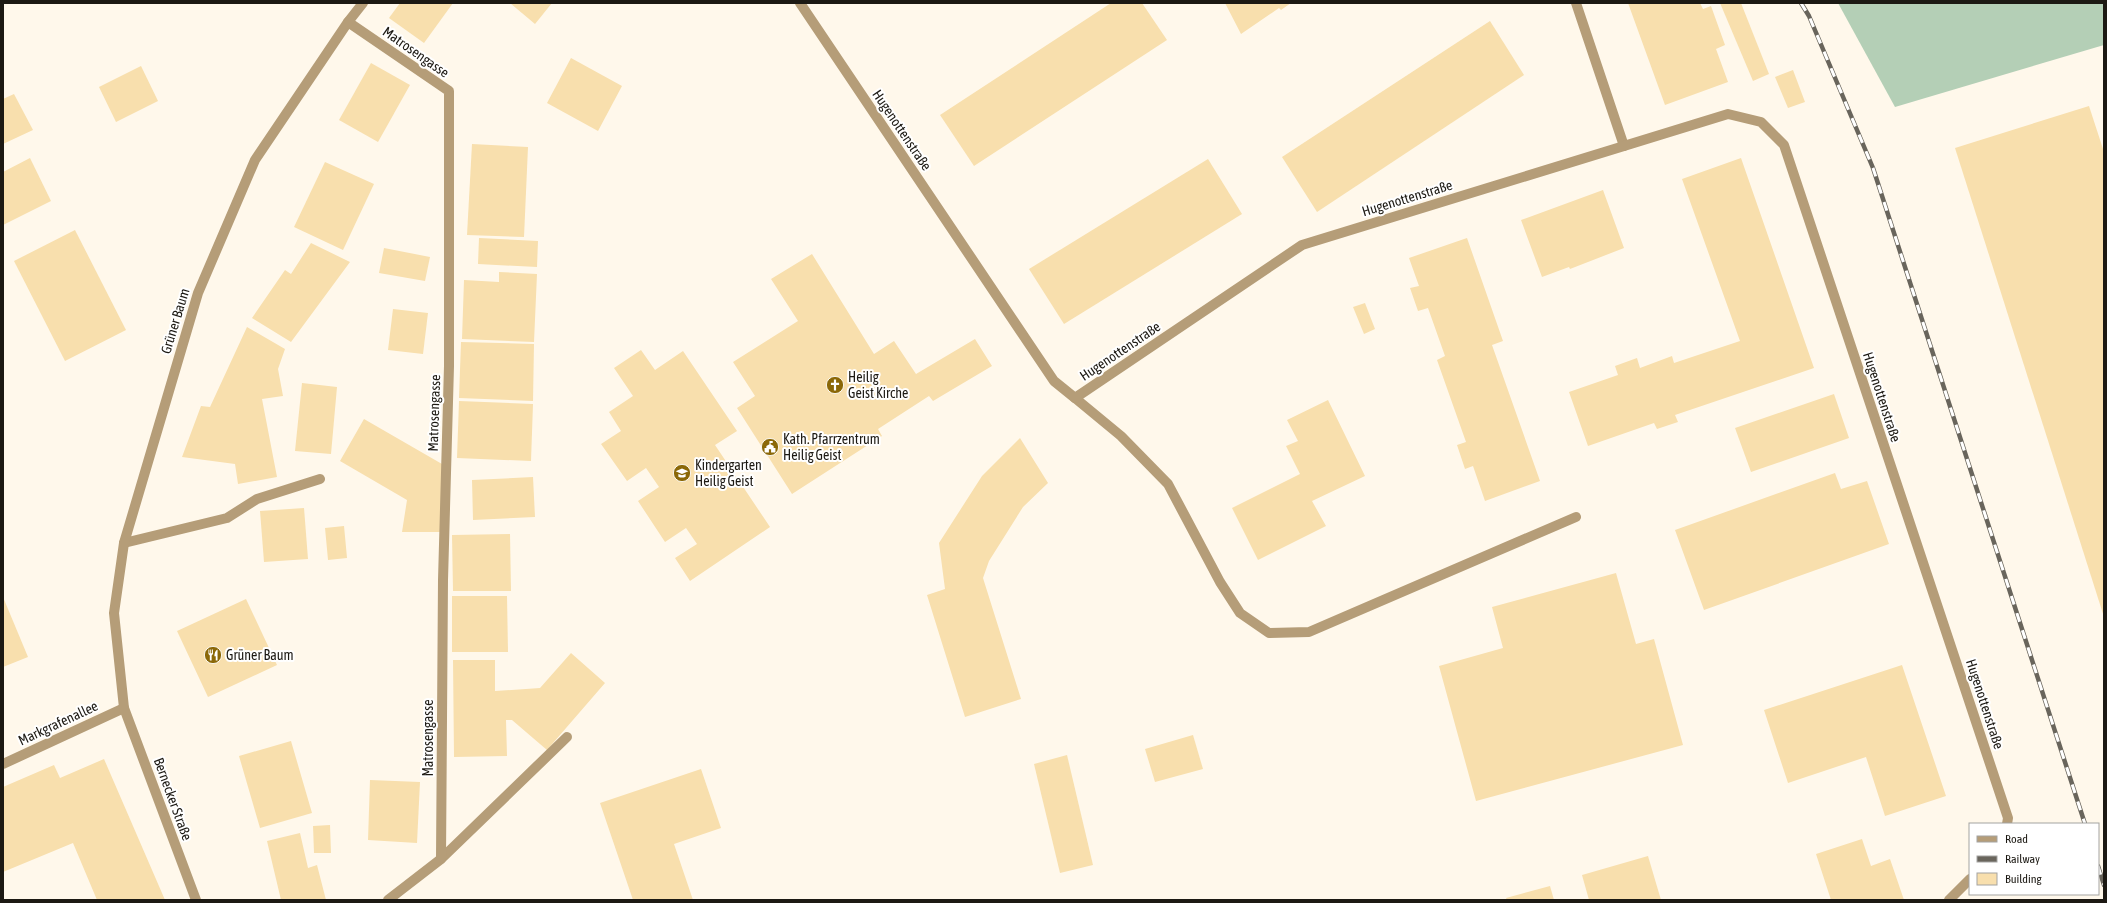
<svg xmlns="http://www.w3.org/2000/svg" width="2107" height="903" viewBox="0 0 2107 903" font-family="'Asap Condensed',sans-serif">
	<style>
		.grass { fill: #b4cfb6 }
		.building { fill: #f8dfad }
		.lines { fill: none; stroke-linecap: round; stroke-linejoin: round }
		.service { stroke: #b59d78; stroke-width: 10 }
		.minor { stroke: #b59d78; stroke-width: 10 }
		.tertiary { stroke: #b59d78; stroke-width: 10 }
		.rail-casing { stroke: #69655c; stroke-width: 4.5 }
		.rail { stroke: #fff; stroke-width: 3; stroke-dasharray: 9; stroke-linecap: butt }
		.labels { text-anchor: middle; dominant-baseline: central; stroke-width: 4; stroke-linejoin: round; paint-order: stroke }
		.street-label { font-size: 14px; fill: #1c1913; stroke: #fff }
		.poi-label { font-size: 14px; fill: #1c1913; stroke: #fff; text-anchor: start }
	</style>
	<rect width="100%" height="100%" fill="#fff8eb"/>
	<!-- grass -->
	<path class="grass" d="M1838 3H2104V45L1895 107Z"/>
	<!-- building -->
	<g class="building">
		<path d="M400 3H453L424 43 389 18Z"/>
		<path d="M510 3H552L535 24Z"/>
		<path d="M1111 3H1142L1167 40 974 166 940 115Z"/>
		<path d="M1225 3H1291L1281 10 1279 8 1241 34Z"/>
		<path d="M1628 3H1700L1703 9 1711 6 1725 45 1716 49 1728 82 1665 105Z"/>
		<path d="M1720 3H1741L1769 74 1753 81Z"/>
		<path d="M1490 21 1524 75 1317 212 1282 157Z"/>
		<path d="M571 58 622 86 598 131 547 103Z"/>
		<path d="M371 63 410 85 378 142 339 120Z"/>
		<path d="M141 66 158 101 116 122 99 87Z"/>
		<path d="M1793 70 1805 102 1788 108 1775 77Z"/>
		<path d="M14 94 33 130 3 144V99Z"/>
		<path d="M2089 106 2104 152V617L1955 148Z"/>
		<path d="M472 144 528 147 524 237 467 235Z"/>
		<path d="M30 158 51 201 3 225V172Z"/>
		<path d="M1741 158 1814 368 1675 415 1678 422 1657 429 1654 423 1588 446 1569 392 1618 375 1615 366 1637 358 1640 368 1672 356 1674 363 1740 341 1682 179Z"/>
		<path d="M1208 159 1242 214 1064 324 1029 269Z"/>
		<path d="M325 162 374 184 343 250 294 227Z"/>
		<path d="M1603 190 1624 248 1570 269 1569 267 1542 277 1521 220Z"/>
		<path d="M75 230 126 330 65 361 14 261Z"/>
		<path d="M479 238 538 241 537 267 478 264Z"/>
		<path d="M1467 238 1503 341 1492 345 1540 481 1485 501 1473 466 1465 469 1457 445 1466 442 1437 360 1445 356 1428 308 1418 311 1410 288 1419 286 1409 258Z"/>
		<path d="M311 243 350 262 291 342 252 318 285 270 291 274Z"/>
		<path d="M384 248 430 257 425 281 379 273Z"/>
		<path d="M812 254 874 354 894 341 916 374 975 339 992 366 933 401 929 396 878 429 882 436 792 494 737 408 755 396 733 362 798 321 771 279Z"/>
		<path d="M499 272 537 274 534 342 462 339 464 280 499 282Z"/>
		<path d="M1365 303 1375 329 1364 334 1353 307Z"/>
		<path d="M393 309 428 313 423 354 388 350Z"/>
		<path d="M247 327 285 349 278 369 283 396 262 399 277 477 238 484 235 464 182 457 201 406 210 407Z"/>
		<path d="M461 342 534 344 533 401 459 398Z"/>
		<path d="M641 350 655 370 683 351 737 431 715 445 770 527 690 581 675 558 697 544 686 528 665 542 638 501 659 487 646 468 627 481 601 444 621 431 609 412 633 396 614 368Z"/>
		<path d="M302 383 337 387 331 454 295 451Z"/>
		<path d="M1834 394 1849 438 1751 472 1735 428Z"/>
		<path d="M1328 400 1365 476 1312 501 1326 526 1258 560 1232 508 1300 474 1286 446 1298 441 1287 420Z"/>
		<path d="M459 401 533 404 531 461 457 458Z"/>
		<path d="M364 419 442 464 441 532H402L407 500 340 461Z"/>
		<path d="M1020 438 1048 483 1023 507 989 561 983 578 1021 699 965 717 927 595 945 589 939 543 982 476Z"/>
		<path d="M1835 473 1841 489 1867 481 1889 544 1704 610 1675 530Z"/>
		<path d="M533 477 535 517 473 520 472 480Z"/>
		<path d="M304 508 308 559 264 562 260 511Z"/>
		<path d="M344 526 347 558 328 560 325 528Z"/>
		<path d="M510 534 511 591H453L452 535Z"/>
		<path d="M1616 573 1636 644 1654 639 1683 745 1476 801 1439 666 1503 648 1492 607Z"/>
		<path d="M452 596H507L508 652H452Z"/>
		<path d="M3 597 28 657 3 667Z"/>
		<path d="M246 599 277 665 208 697 177 631Z"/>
		<path d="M571 653 605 683 547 750 512 720H506L507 756 454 757 453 660H495V691L540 688Z"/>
		<path d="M1902 665 1946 796 1885 816 1866 757 1788 783 1764 710Z"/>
		<path d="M1193 735 1203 769 1155 782 1145 749Z"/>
		<path d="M291 741 312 813 260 828 239 756Z"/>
		<path d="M1067 755 1093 865 1060 873 1034 764Z"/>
		<path d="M104 759 165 900H97L73 843 3 872V787L54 765 60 778Z"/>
		<path d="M701 769 721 828 674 844 693 900H633L600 803Z"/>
		<path d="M370 780 420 782 417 843 368 840Z"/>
		<path d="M330 825 331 853H314L313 826Z"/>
		<path d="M300 833 308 868 317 865 326 900H281L267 841Z"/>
		<path d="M1862 839 1871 866 1890 859 1904 900H1831L1816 854Z"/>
		<path d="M1648 856 1661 900H1589L1582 875Z"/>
		<path d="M1550 886 1554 900H1507L1506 898Z"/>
	</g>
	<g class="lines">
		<!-- service -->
		<g class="service">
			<path d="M1576 3 1624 146"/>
			<path d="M1075 398 1121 436 1168 484 1220 582 1240 613 1269 633 1309 632 1576 517"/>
			<path d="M124 543 227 518 257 499 320 479"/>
			<path d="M441 859 567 737"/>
		</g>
		<!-- minor -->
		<g class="minor">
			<path d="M800 3 1054 381 1075 398 1302 245 1728 114 1761 122 1784 145 2008 818 2007 824"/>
			<path d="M348 22 449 91V366L443 580 441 859 388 900"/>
			<path d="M1949 900 1970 879"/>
		</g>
		<!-- tertiary -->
		<g class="tertiary">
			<path d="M3 764 124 708"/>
			<path d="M196 900 124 708 114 613 124 543 198 293 255 160 348 22 363 3"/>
		</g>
		<defs>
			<g id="rail">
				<path d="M1801 3 1809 16 1873 168 2085 824"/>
				<path d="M2098 866 2104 885"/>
			</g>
		</defs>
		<!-- rail casing -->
		<use href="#rail" class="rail-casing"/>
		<!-- rail -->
		<use href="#rail" class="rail"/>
	</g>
	<!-- icons -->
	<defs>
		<symbol id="church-disc" viewBox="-11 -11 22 22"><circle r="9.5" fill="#8b6808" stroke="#fff"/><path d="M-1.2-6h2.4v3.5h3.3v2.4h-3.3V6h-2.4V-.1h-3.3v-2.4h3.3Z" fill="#fff"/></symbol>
		<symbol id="civic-disc" viewBox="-11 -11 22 22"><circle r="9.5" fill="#8b6808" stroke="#fff"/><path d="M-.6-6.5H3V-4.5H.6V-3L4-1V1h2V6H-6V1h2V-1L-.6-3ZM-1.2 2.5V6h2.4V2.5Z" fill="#fff"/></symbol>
		<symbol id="school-disc" viewBox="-11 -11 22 22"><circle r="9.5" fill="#8b6808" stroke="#fff"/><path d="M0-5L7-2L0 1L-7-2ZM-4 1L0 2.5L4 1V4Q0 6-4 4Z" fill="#fff"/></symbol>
		<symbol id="restaurant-disc" viewBox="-11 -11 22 22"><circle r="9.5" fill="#8b6808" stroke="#fff"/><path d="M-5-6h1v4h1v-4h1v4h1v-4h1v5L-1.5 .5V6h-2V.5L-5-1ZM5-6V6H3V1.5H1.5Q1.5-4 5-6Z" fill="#fff"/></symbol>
	</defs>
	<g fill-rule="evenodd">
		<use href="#church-disc" x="825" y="375" width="20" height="20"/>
		<use href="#civic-disc" x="760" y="437" width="20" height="20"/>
		<use href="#school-disc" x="672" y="463" width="20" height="20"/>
		<use href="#restaurant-disc" x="203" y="645" width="20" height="20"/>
	</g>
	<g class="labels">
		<!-- street labels -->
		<g class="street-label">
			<text transform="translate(416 52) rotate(35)">Matrosengasse</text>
			<text transform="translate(902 130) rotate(56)">Hugenottenstraße</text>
			<text transform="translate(1407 198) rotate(-17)">Hugenottenstraße</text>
			<text transform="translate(175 321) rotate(-73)">Grüner Baum</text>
			<text transform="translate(1120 351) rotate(-34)">Hugenottenstraße</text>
			<text transform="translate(1882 397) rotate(72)">Hugenottenstraße</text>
			<text transform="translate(434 413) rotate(-88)">Matrosengasse</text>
			<text transform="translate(1985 704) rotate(72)">Hugenottenstraße</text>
			<text transform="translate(58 723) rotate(-25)">Markgrafenallee</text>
			<text transform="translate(428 738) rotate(-90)">Matrosengasse</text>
			<text transform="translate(173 799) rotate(70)">Bernecker Straße</text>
		</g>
		<!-- poi labels -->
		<g class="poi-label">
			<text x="848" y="377">Heilig<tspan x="848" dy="16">Geist Kirche</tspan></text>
			<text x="783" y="439">Kath. Pfarrzentrum<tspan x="783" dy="16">Heilig Geist</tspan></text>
			<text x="695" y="465">Kindergarten<tspan x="695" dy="16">Heilig Geist</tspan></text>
			<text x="226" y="655">Grüner Baum</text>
		</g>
	</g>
	<!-- border -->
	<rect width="2107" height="903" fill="none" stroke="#1c1913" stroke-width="8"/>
	<!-- legend -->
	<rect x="1969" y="823" width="130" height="72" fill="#ffffff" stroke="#a4a3a1"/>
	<rect x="1977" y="836" width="20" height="6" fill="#b59d78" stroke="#a4a3a1"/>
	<text x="2005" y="843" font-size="12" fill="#1c1913">Road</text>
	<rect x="1977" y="856" width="20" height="6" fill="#69655c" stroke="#a4a3a1"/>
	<text x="2005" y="863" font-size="12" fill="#1c1913">Railway</text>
	<rect x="1977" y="873" width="20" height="12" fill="#f8dfad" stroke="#a4a3a1"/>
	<text x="2005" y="883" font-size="12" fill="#1c1913">Building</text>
</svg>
